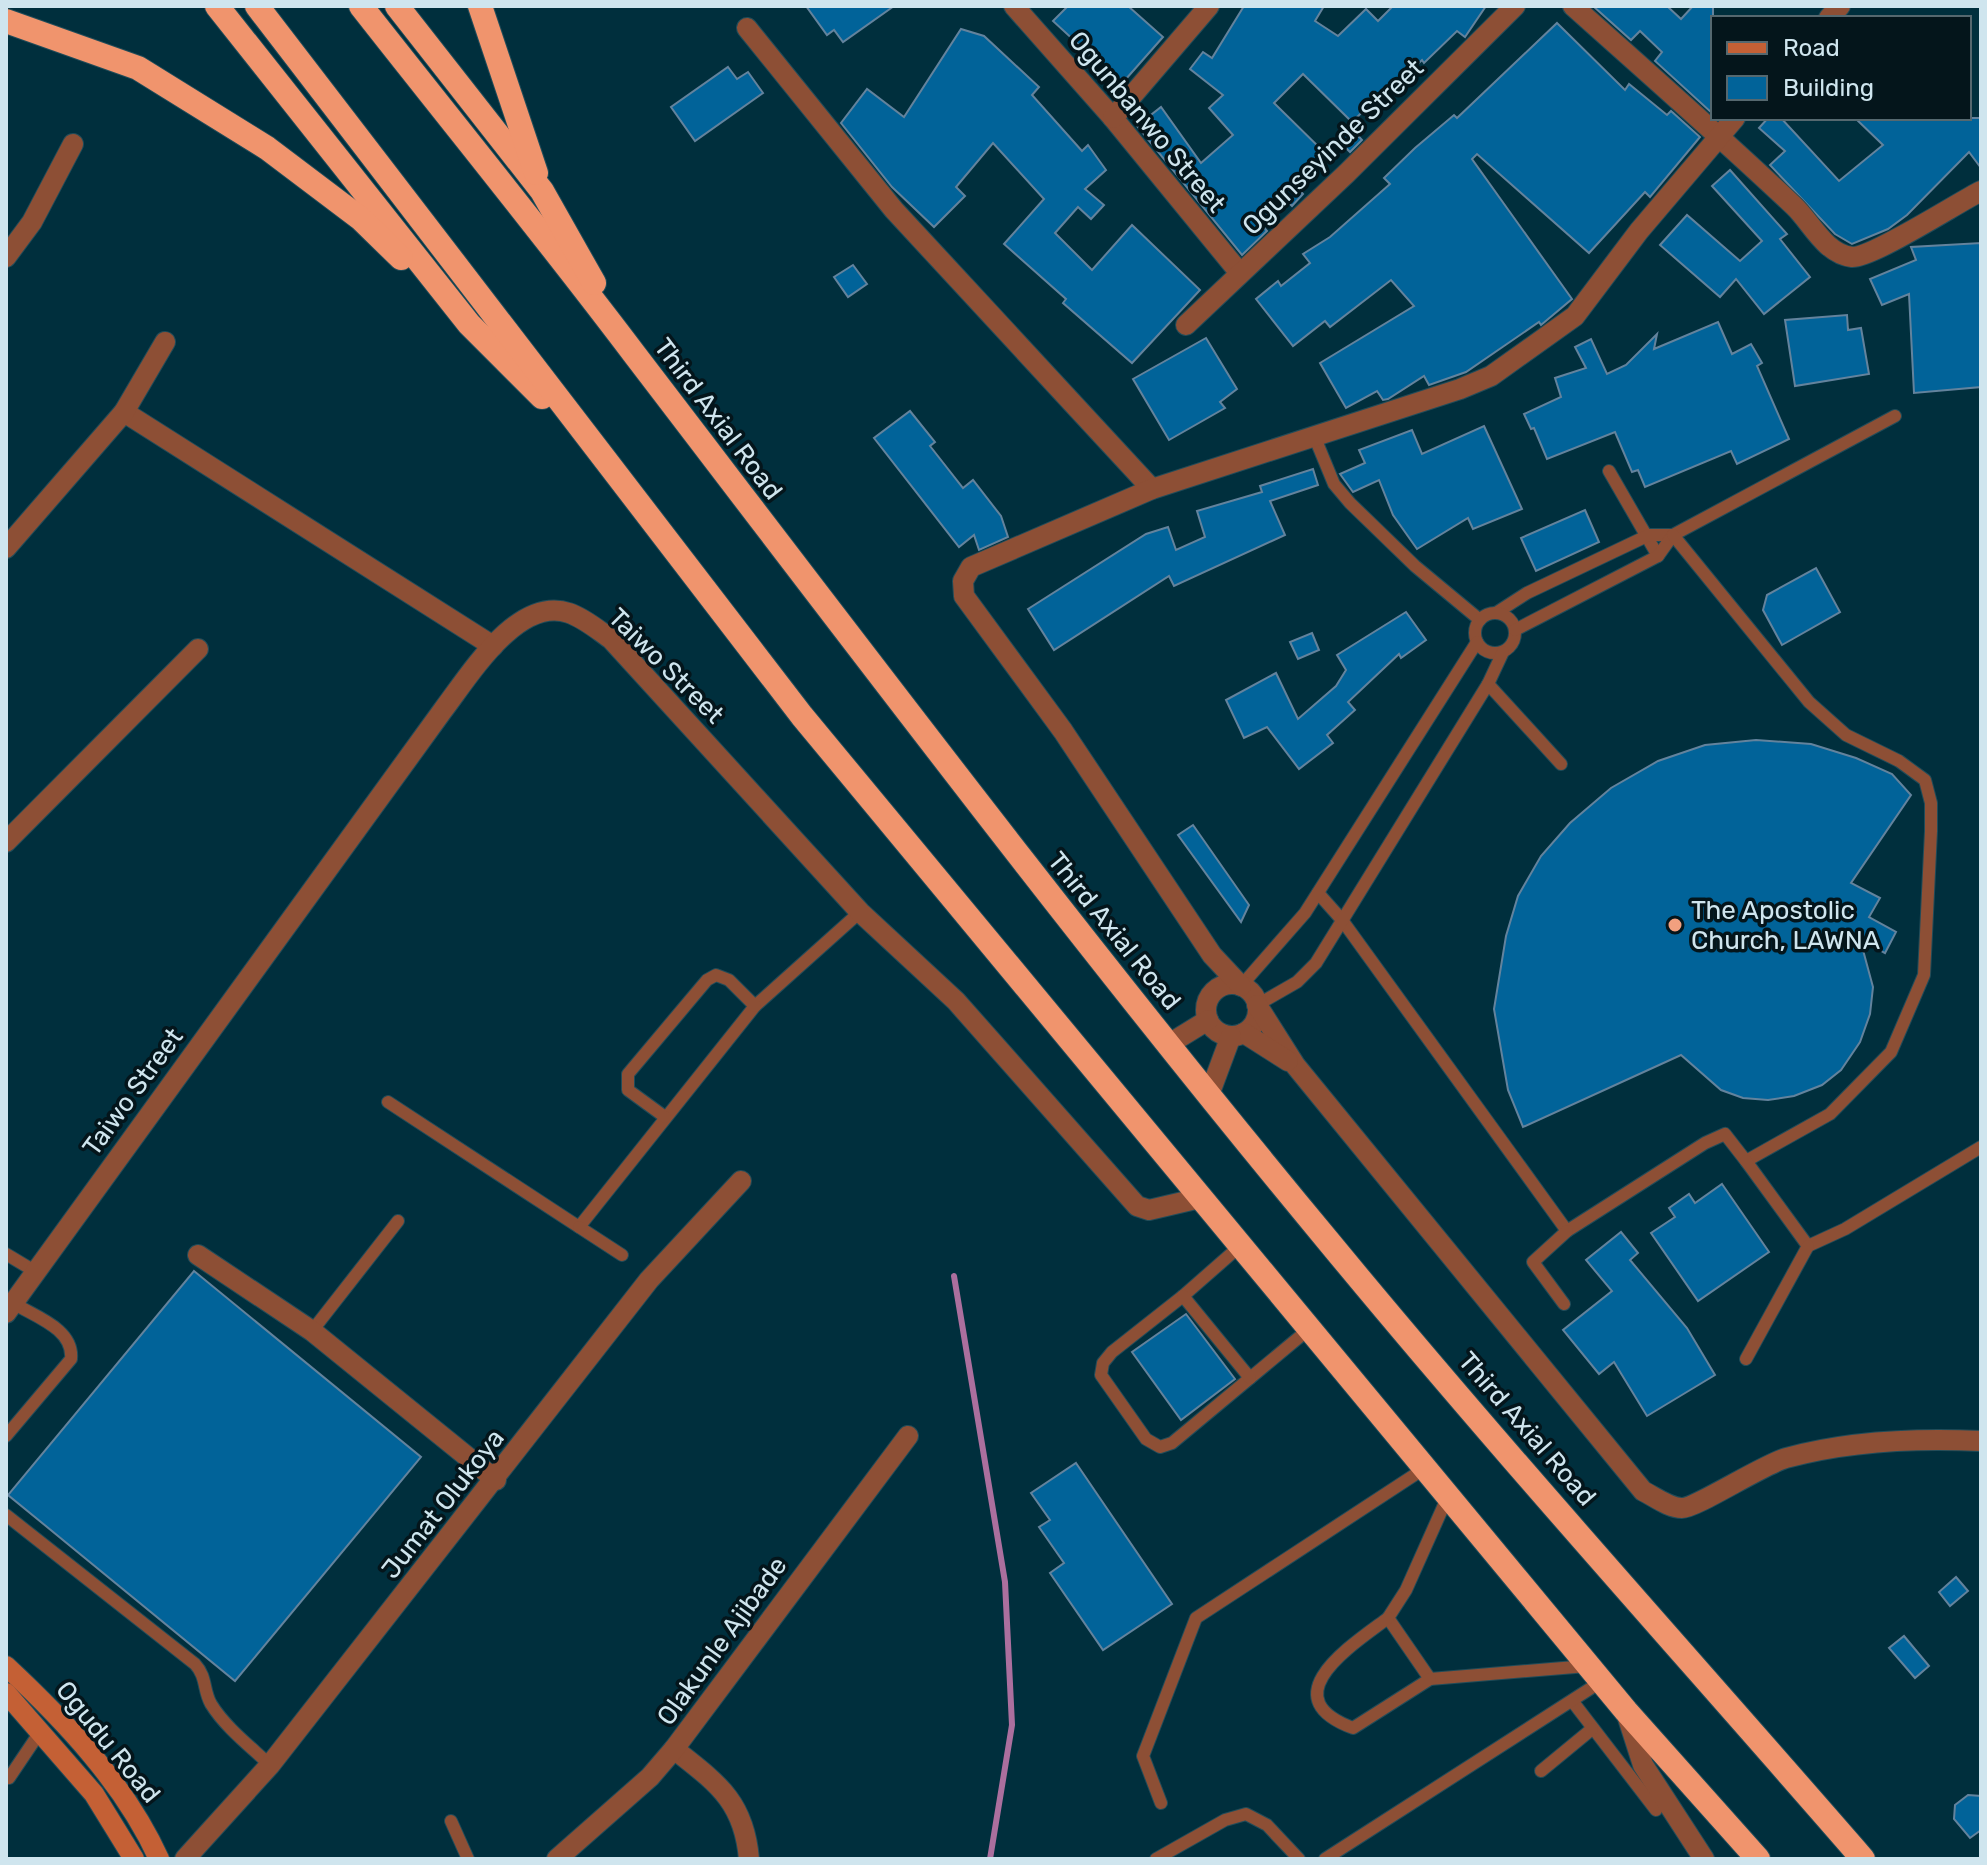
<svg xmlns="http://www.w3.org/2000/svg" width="1987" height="1865" viewBox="0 0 1987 1865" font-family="Rubik,sans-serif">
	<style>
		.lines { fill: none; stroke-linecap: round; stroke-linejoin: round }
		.stream { stroke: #ab6f9e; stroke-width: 6 }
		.building { fill: #016399; stroke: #63839d; stroke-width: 2 }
		.service-casing { stroke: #214c59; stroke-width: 14 }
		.minor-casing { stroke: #214c59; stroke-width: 22 }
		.secondary-casing { stroke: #214c59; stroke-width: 22 }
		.motorway-casing { stroke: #214c59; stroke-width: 26 }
		.service { stroke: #8d4f35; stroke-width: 12 }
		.minor { stroke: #8d4f35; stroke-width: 20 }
		.secondary { stroke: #c46035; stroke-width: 20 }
		.motorway { stroke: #f0946d; stroke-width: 24 }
		.poi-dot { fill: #f2a07f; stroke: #04151b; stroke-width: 3 }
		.labels { text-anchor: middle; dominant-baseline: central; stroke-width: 7; stroke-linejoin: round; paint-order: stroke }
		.street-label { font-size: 26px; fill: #cfe5ee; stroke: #04151b }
		.poi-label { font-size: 26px; fill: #cfe5ee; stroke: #04151b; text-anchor: start }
	</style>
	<rect width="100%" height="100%" fill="#002f3d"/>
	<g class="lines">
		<!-- stream -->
		<path class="stream" d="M954 1276 1005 1582 1012 1725 990 1859"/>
	</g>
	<!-- building -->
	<g class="building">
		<path d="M806 6H894L843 42 834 30 827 35Z"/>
		<path d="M1068 6H1128L1163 37 1118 88 1086 60 1090 55 1053 21Z"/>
		<path d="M1244 6H1324L1315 21 1338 36 1366 9 1378 21 1393 6H1486L1465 37 1457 31 1424 63 1422 60 1390 90 1388 87 1352 122 1303 74 1274 103 1328 156 1297 187 1303 194 1292 206 1287 201 1262 225 1267 231 1242 255 1137 126 1161 107 1201 163 1233 135 1209 108 1223 95 1190 69 1203 52 1212 58Z"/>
		<path d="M1593 6H1667L1681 19 1693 6H1713V114L1655 61 1662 52 1640 31 1631 40Z"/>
		<path d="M1557 23 1625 90 1629 84 1667 115 1671 111 1700 137 1650 197 1645 192 1589 253 1477 154 1472 159 1572 299 1541 325 1539 322 1466 372 1429 385 1424 376 1388 399 1383 400 1377 391 1346 408 1320 363 1414 306 1391 280 1330 327 1325 321 1293 346 1256 299 1278 281 1281 286 1310 263 1303 254 1330 237 1390 184 1384 178 1415 148 1454 115 1457 118Z"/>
		<path d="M961 29 984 36 1039 87 1032 95 1082 151 1088 145 1106 170 1085 189 1104 205 1091 219 1078 207 1055 233 1092 270 1132 225 1200 290 1132 363 1063 303 1066 299 1004 244 1044 199 993 143 956 187 965 196 934 227 892 187 841 123 867 89 904 117Z"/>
		<path d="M728 67 737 79 748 72 763 93 695 141 671 107Z"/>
		<path d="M1768 118H1781L1839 181 1883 145 1855 118H1981V168L1969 152 1907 215 1888 229 1852 244 1835 234 1770 165 1785 151 1759 128Z"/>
		<path d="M1351 128 1362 140 1350 152 1338 140Z"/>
		<path d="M1730 170 1787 234 1780 239 1810 277 1764 314 1736 279 1720 297 1660 245 1687 215 1740 261 1762 241 1712 186Z"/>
		<path d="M1981 243V387L1914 393 1909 294 1882 305 1870 279 1916 260 1911 247Z"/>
		<path d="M853 265 867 284 848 297 834 277Z"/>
		<path d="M1847 315 1848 330 1861 328 1869 374 1795 386 1785 320Z"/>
		<path d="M1718 322 1732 354 1751 344 1762 363 1757 366 1789 439 1737 464 1731 451 1645 487 1638 470 1632 472 1615 432 1547 459 1534 428 1531 429 1524 414 1561 397 1555 378 1586 368 1575 347 1591 339 1607 374 1626 365 1657 334 1654 349Z"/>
		<path d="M1206 338 1237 389 1220 402 1225 408 1169 440 1133 379Z"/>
		<path d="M910 411 935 442 930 446 963 488 973 480 1001 516 1008 537 979 550 974 535 959 547 874 438Z"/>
		<path d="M1484 426 1522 509 1473 529 1468 518 1417 549 1393 515 1379 480 1353 492 1340 474 1365 463 1359 450 1412 430 1422 454Z"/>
		<path d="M1313 469 1318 485 1270 501 1285 535 1174 586 1169 576 1054 650 1028 609 1146 534 1168 527 1176 550 1205 537 1197 511 1262 492 1260 486Z"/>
		<path d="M1585 510 1599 542 1536 571 1521 538Z"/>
		<path d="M1816 568 1840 612 1782 645 1763 610 1767 595Z"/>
		<path d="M1406 612 1426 640 1401 658 1399 654 1348 702 1355 710 1327 735 1333 743 1299 769 1267 727 1244 738 1226 700 1276 673 1298 719 1336 686 1346 670 1337 655Z"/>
		<path d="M1312 633 1319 650 1298 659 1290 642Z"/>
		<path d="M1756 740 1811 744 1856 758 1892 774 1911 795 1851 883 1880 898 1869 917 1896 932 1885 953 1860 939 1873 987 1870 1014 1860 1042 1841 1070 1822 1085 1794 1096 1768 1100 1743 1098 1721 1090 1681 1055 1523 1127 1508 1090 1494 1009 1506 936 1518 896 1541 856 1570 823 1611 788 1658 761 1705 745Z"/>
		<path d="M1193 825 1249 905 1241 922 1178 835Z"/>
		<path d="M1722 1184 1769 1252 1698 1301 1651 1233 1675 1217 1669 1208 1689 1194 1695 1203Z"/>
		<path d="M1621 1232 1638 1253 1630 1260 1687 1328 1715 1375 1647 1416 1614 1362 1599 1374 1563 1330 1612 1291 1586 1260Z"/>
		<path d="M194 1271 421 1457 235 1681 8 1495Z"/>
		<path d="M1186 1314 1235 1379 1181 1420 1132 1352Z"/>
		<path d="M1076 1463 1172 1604 1103 1650 1050 1573 1064 1563 1039 1527 1050 1520 1031 1493Z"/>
		<path d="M1956 1577 1968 1591 1950 1606 1939 1592Z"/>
		<path d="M1904 1636 1929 1666 1915 1678 1889 1648Z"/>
		<path d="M1968 1795 1981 1796V1830L1970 1838 1954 1819 1955 1805Z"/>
	</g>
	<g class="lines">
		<defs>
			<g id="service">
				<path d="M1315 438 1334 484 1350 503 1415 566 1480 620"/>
				<path d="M1609 471 1658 556"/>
				<path d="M1496 613 1527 593 1649 535H1673"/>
				<circle cx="1495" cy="633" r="20"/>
				<path d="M1515 630 1658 556 1673 535 1895 416"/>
				<path d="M1488 684 1561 764"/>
				<path d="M1318 893 1342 920 1567 1231 1705 1143 1725 1134 1746 1161 1830 1114 1891 1052 1924 975 1931 831V803L1925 780 1899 761 1846 735 1809 702 1673 535"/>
				<path d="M1241 986 1305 913 1477 642"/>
				<path d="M1257 1005 1297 982 1316 963 1488 684 1503 652"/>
				<path d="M388 1102 579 1227 755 1006 860 912"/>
				<path d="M665 1117 628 1090V1074L707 980 716 975 729 980 755 1006"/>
				<path d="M1746 1161 1808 1246 1845 1229 1981 1147"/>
				<path d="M579 1227 622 1255"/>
				<path d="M1240 1246 1183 1296 1112 1352 1103 1363 1101 1375 1146 1439 1160 1447 1172 1443 1309 1329"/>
				<path d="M6 1254 36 1272"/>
				<path d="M1183 1296 1250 1378"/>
				<path d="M1564 1304 1533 1262 1567 1231"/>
				<path d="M312 1331 398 1221"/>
				<path d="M1746 1359 1808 1246"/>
				<path d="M6 1436 71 1359C74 1329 36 1317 13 1303"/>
				<path d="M1448 1496 1406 1590 1388 1618 1430 1679 1587 1666"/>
				<path d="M6 1515 195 1664C207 1677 203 1690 211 1704 225 1727 251 1747 270 1765"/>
				<path d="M1388 1618C1352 1645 1270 1697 1353 1728L1430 1679"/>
				<path d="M1573 1702 1656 1810"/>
				<path d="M1541 1771 1592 1729"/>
				<path d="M9 1778 40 1732"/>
				<path d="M1161 1803 1143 1756 1196 1618 1425 1468"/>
				<path d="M451 1821 468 1859"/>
				<path d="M1156 1859 1225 1820 1246 1814 1267 1825 1299 1859"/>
				<path d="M1325 1859 1602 1681"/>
			</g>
			<g id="minor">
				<path d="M1014 6 1113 118 1239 272"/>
				<path d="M1573 6C1647 72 1722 138 1794 206 1811 222 1825 254 1852 257 1872 258 1957 203 1981 191"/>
				<path d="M1829 18 1840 6"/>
				<path d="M747 28 894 210 1152 489"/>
				<path d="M1113 118 1209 6"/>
				<path d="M6 257 32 222 73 144"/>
				<path d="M1186 325 1347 173 1515 6"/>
				<path d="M124 412 493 646"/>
				<path d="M6 548 124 412 165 342"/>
				<path d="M6 842 198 649"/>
				<circle cx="1232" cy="1010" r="26"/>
				<path d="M1241 986 1212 955 1063 731 964 596 963 581 971 567 1152 489 1460 389 1491 376 1575 316 1639 231 1735 118"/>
				<path d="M1257 1005 1295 1065 1643 1491C1655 1497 1669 1508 1682 1508 1696 1508 1762 1465 1786 1458 1848 1441 1917 1438 1981 1441"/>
				<path d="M1244 1033 1288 1061"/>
				<path d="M1169 1044 1208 1020"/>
				<path d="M1209 1095 1231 1036"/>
				<path d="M198 1255 312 1331 496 1480"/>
				<path d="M6 1313 443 710C469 676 518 595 569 613 584 618 598 630 611 639L860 912 956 1001 1137 1206 1149 1210 1200 1198"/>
				<path d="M1627 1715 1643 1765 1704 1859"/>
				<path d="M674 1749C717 1783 744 1801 749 1859"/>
				<path d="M185 1859 270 1765 649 1280 741 1181"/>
				<path d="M557 1859 650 1777 674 1749 908 1436"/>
			</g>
			<g id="secondary">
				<path d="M6 1666C65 1721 125 1784 159 1859"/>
				<path d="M6 1693 94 1794 134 1859"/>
			</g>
			<g id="motorway">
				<path d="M217 6 469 324 542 397"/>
				<path d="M257 6 802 716 1626 1711 1758 1859"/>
				<path d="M361 6C452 122 546 237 635 355 863 653 1089 953 1329 1242 1502 1452 1685 1654 1863 1859"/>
				<path d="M397 6 542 191 594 283"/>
				<path d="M480 6 536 173"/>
				<path d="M6 21 138 68 267 148 361 219 401 258"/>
			</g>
		</defs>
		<!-- service casing -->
		<use href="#service" class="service-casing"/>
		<!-- minor casing -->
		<use href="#minor" class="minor-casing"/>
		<!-- secondary casing -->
		<use href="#secondary" class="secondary-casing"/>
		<!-- motorway casing -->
		<use href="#motorway" class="motorway-casing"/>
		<!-- service -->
		<use href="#service" class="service"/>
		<!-- minor -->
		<use href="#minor" class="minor"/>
		<!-- secondary -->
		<use href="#secondary" class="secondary"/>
		<!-- motorway -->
		<use href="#motorway" class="motorway"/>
	</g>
	<!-- markers -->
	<circle class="poi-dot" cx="1675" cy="925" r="8"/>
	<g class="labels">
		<!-- street labels -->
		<g class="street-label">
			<text transform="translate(1147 122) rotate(50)">Ogunbanwo Street</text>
			<text transform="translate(1333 147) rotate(-44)">Ogunseyinde Street</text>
			<text transform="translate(718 419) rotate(53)">Third Axial Road</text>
			<text transform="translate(666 666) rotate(45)">Taiwo Street</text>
			<text transform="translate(1114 931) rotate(51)">Third Axial Road</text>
			<text transform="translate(133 1092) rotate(-54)">Taiwo Street</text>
			<text transform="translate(1527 1429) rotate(49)">Third Axial Road</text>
			<text transform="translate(443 1504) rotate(-52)">Jumat Olukoya</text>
			<text transform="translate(722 1641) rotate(-54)">Olakunle Ajibade</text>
			<text transform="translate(108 1742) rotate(51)">Ogudu Road</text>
		</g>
		<!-- poi labels -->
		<g class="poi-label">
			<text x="1691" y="910">The Apostolic<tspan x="1691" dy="30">Church, LAWNA</tspan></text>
		</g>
	</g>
	<!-- border -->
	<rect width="1987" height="1865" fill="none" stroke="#cfe5ee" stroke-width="16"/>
	<!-- legend -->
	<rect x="1711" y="16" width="260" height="104" fill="#04151b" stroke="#55686f" stroke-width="2"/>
	<rect x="1727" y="42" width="40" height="12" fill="#c46035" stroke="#55686f" stroke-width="2"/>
	<text x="1783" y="56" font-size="24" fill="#cfe5ee">Road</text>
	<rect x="1727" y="76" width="40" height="24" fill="#016399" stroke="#55686f" stroke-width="2"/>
	<text x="1783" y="96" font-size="24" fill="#cfe5ee">Building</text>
</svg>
